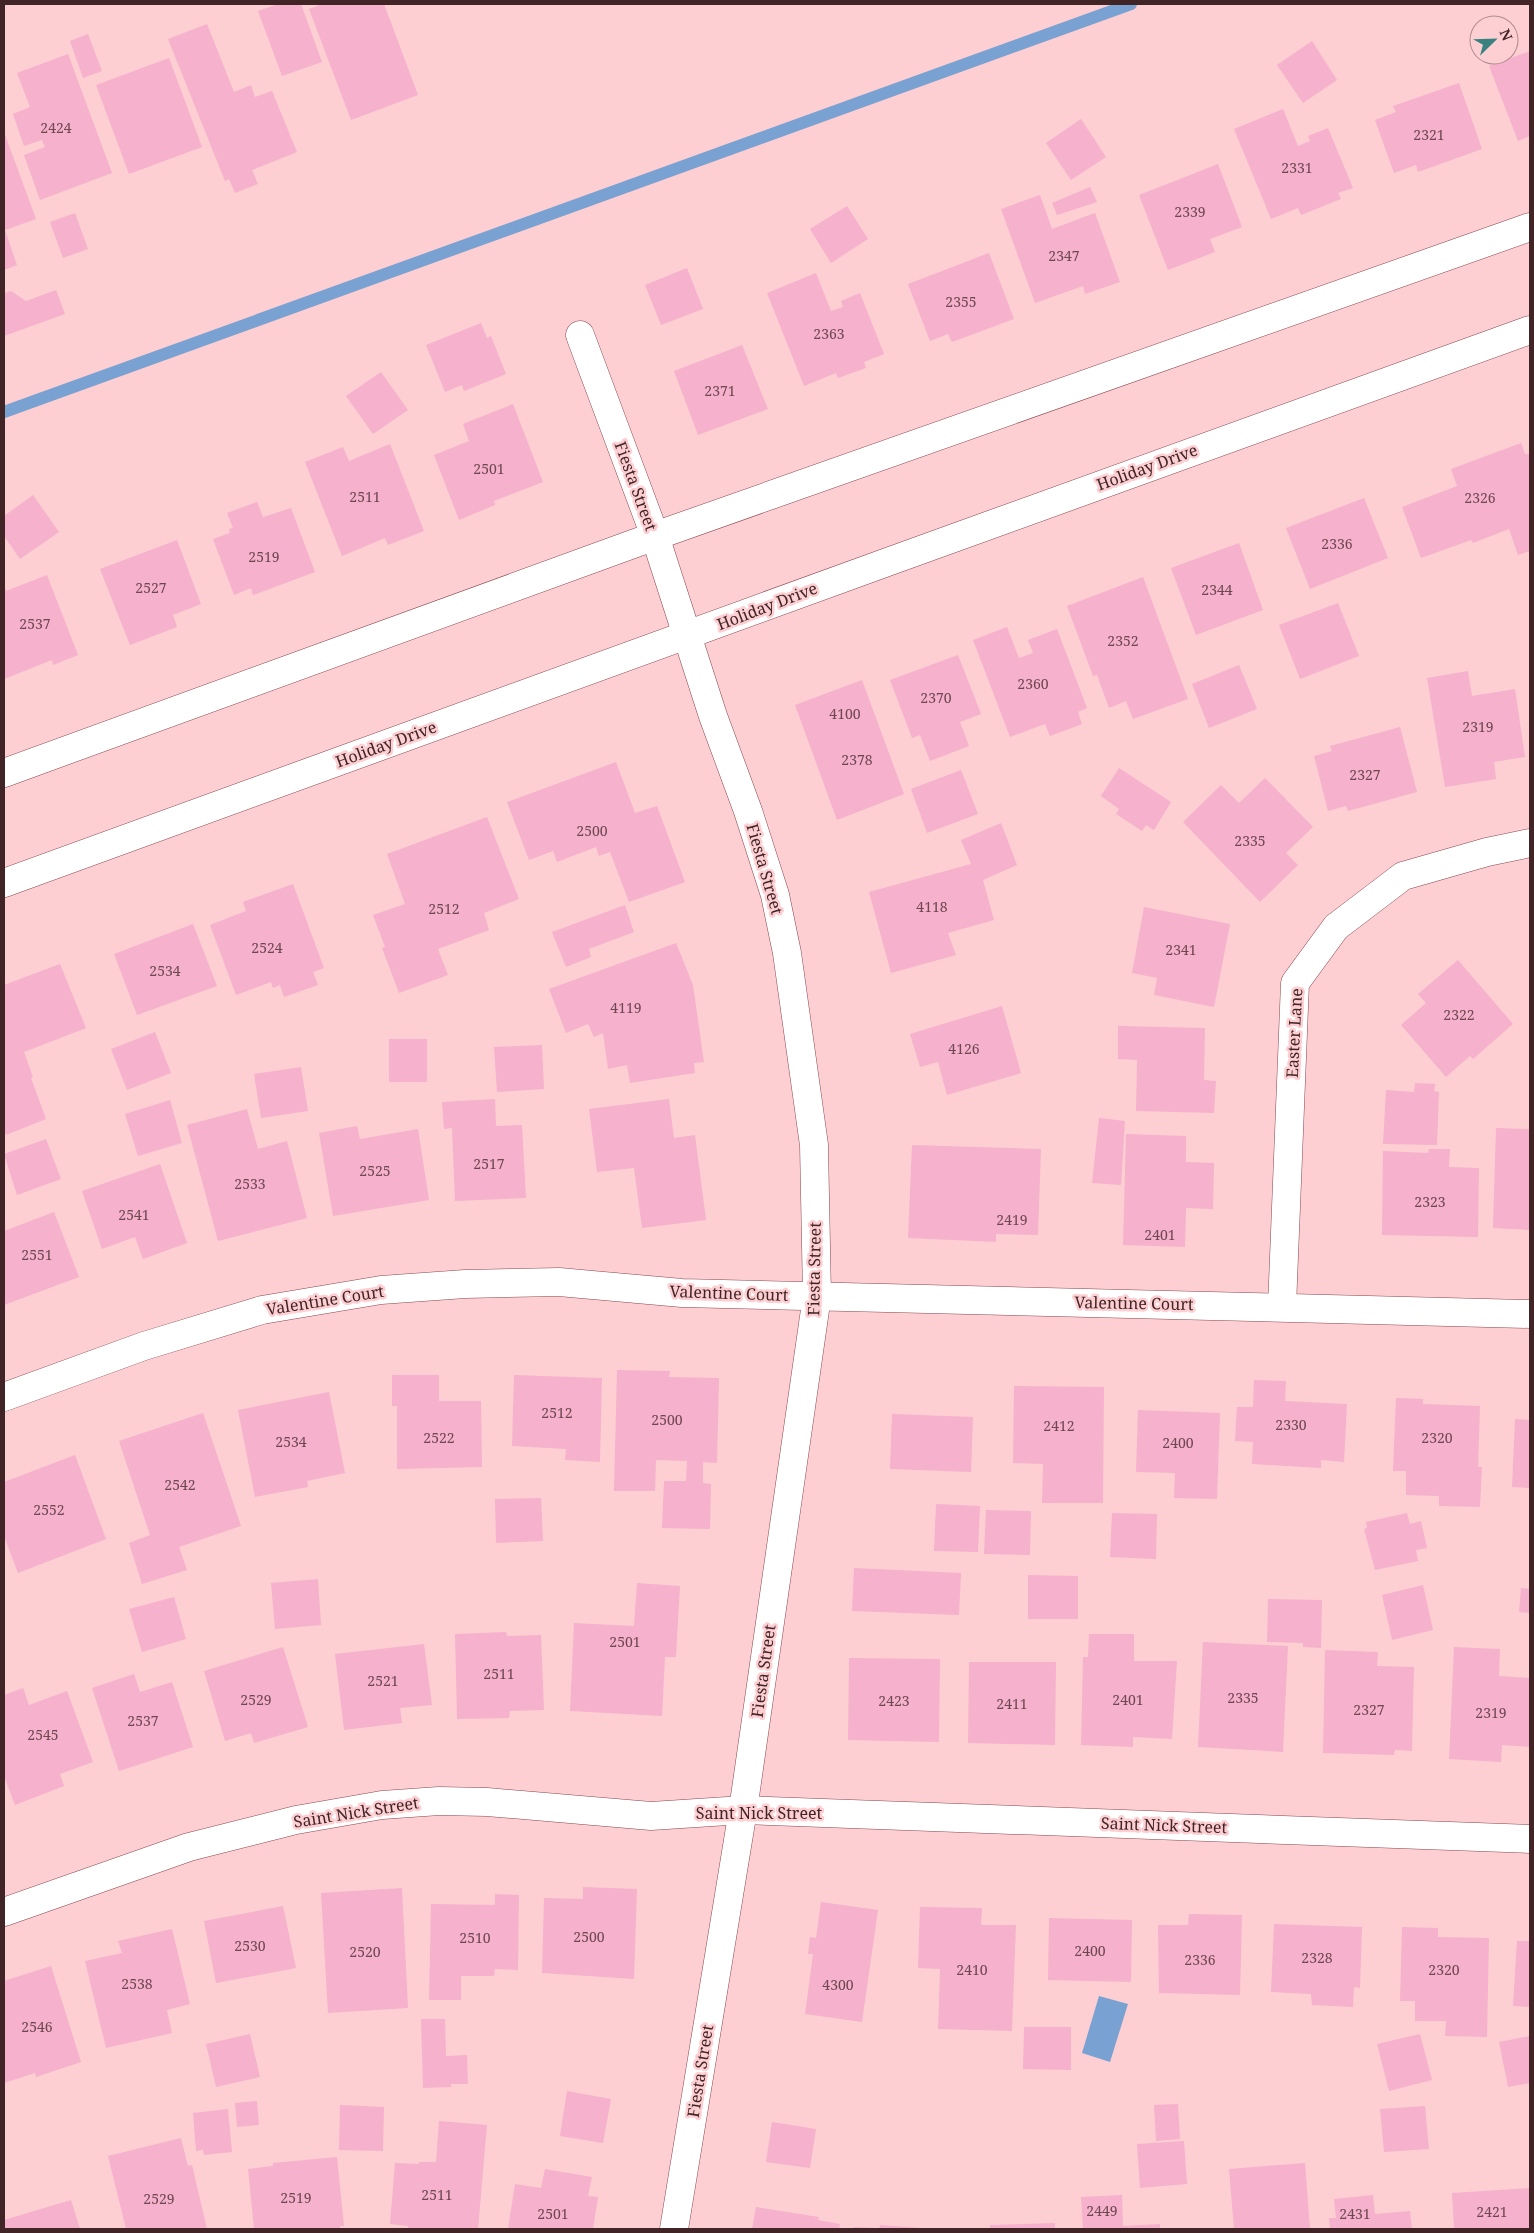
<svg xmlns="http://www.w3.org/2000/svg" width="1534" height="2233" viewBox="0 0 1534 2233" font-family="'Noto Serif',serif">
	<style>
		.water { fill: #79a1d1 }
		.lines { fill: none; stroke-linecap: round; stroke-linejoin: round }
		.stream { stroke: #79a1d1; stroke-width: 12 }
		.building { fill: #f6b1cc }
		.minor-casing { stroke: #87474e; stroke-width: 29 }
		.minor { stroke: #fff; stroke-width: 28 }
		.labels { text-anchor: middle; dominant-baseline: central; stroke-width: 5; stroke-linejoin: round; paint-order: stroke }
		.number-label { font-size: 14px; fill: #6e4750 }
		.street-label { font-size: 16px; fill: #402426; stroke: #fdcfd2 }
	</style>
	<rect width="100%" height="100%" fill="#fdcfd2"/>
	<!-- water -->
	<path class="water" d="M1099 1996 1128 2004 1110 2062 1082 2053Z"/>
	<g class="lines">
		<!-- stream -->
		<path class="stream" d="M4 412 1131 4"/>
	</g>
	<!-- building -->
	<g class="building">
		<path d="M278 4H301L322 62 282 76 258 11Z"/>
		<path d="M322 4H384L418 95 351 120 309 9Z"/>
		<path d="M207 24 234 92 251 85 255 97 272 91 297 152 252 170 258 184 235 193 229 179 225 181 168 39Z"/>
		<path d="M88 34 102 71 83 78 70 41Z"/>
		<path d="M1312 41 1337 80 1303 103 1277 65Z"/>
		<path d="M1530 51V136L1518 141 1489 66Z"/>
		<path d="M68 54 112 173 40 200 24 155 45 147 42 140 24 146 13 114 30 107 17 73Z"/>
		<path d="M169 58 202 147 129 174 96 85Z"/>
		<path d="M1459 83 1482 149 1418 172 1416 165 1394 173 1375 120 1396 112 1393 106Z"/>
		<path d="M1283 109 1298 146 1310 141 1308 136 1328 128 1353 188 1338 193 1341 199 1301 215 1298 208 1271 219 1234 129Z"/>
		<path d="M1081 119 1106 157 1071 180 1046 143Z"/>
		<path d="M4 132 36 219 5 230 17 265 4 270Z"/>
		<path d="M1218 164 1242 227 1210 239 1215 252 1168 270 1139 195Z"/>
		<path d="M1090 187 1097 202 1057 215 1052 203Z"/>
		<path d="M1040 195 1052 229 1095 213 1120 282 1085 294 1083 286 1035 303 1001 209Z"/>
		<path d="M847 206 868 239 831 263 810 229Z"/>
		<path d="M75 213 88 249 63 258 50 222Z"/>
		<path d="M989 253 1014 319 952 342 948 334 930 341 908 284Z"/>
		<path d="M687 268 703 309 661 325 645 285Z"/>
		<path d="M816 273 831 311 843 307 841 301 860 293 884 354 864 362 866 368 838 378 836 373 804 386 767 293Z"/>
		<path d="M56 290 65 314 4 336V293L11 291 26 301Z"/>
		<path d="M481 323 487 338 491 336 506 374 464 391 462 385 445 392 426 345Z"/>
		<path d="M742 345 768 409 698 435 674 371Z"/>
		<path d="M381 372 408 410 373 434 346 396Z"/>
		<path d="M513 404 543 482 494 501 495 505 459 520 434 455 469 441 463 424Z"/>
		<path d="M1521 443 1525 454H1530V551L1518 555 1509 529 1473 543 1471 540 1421 558 1402 507 1457 486 1451 469Z"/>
		<path d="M390 444 424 531 388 545 385 538 342 556 305 462 343 447 349 461Z"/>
		<path d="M33 495 59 532 20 559 4 536V516Z"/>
		<path d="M1364 498 1388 558 1310 589 1286 528Z"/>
		<path d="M257 502 263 517 291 508 315 572 253 595 251 588 234 595 213 539 230 533 229 529 233 528 227 513Z"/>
		<path d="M177 540 201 604 173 615 177 627 130 645 100 569Z"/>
		<path d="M1239 543 1263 610 1196 635 1171 568Z"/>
		<path d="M47 575 78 655 53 665 52 660 4 679V585L6 591Z"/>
		<path d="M1143 577 1188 699 1133 719 1126 701 1109 708 1097 675 1093 676 1067 606Z"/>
		<path d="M1338 603 1359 656 1300 679 1279 625Z"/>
		<path d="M1007 627 1019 658 1033 653 1028 640 1057 629 1087 708 1078 712 1082 724 1050 736 1045 724 1010 737 973 640Z"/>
		<path d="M958 655 981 714 960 722 969 746 930 761 920 735 912 738 890 680Z"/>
		<path d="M1239 665 1257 709 1209 728 1192 684Z"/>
		<path d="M1468 671 1472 696 1515 689 1525 757 1494 762 1496 779 1445 787 1427 678Z"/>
		<path d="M862 680 904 794 837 820 795 705Z"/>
		<path d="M1400 727 1417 792 1348 811 1346 806 1328 811 1314 756 1332 751 1330 746Z"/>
		<path d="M616 762 635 813 657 806 685 882 629 902 610 852 599 856 596 847 557 862 553 851 529 860 507 802Z"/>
		<path d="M1119 768 1171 802 1154 830 1146 825 1142 831 1116 814 1119 809 1101 796Z"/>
		<path d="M961 770 978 814 927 833 911 789Z"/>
		<path d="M1265 778 1313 827 1286 853 1298 865 1260 902 1183 822 1221 785 1239 803Z"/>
		<path d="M487 817 519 899 484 913 489 930 438 949 448 975 399 993 382 948 385 947 373 915 405 904 387 854Z"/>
		<path d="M1001 823 1017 865 983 880 994 920 948 933 956 955 891 973 869 892 971 864 961 840Z"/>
		<path d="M293 884 324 968 313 972 318 985 284 997 280 985 273 988 271 982 236 995 210 925 246 911 243 902Z"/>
		<path d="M625 905 634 932 589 949 591 957 566 967 552 932Z"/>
		<path d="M1144 907 1230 924 1214 1007 1154 995 1157 978 1132 973Z"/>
		<path d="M193 924 217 986 137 1015 114 954Z"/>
		<path d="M676 943 693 985 704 1062 694 1063 695 1073 630 1083 627 1065 608 1069 603 1033 594 1037 588 1024 566 1033 549 989Z"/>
		<path d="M1458 960 1513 1024 1473 1059 1470 1056 1446 1077 1401 1025 1426 1003 1418 994Z"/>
		<path d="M60 964 86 1028 24 1052 33 1077 31 1078 46 1119 6 1135 4 1130V985Z"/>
		<path d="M1002 1006 1021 1073 947 1095 938 1062 920 1067 910 1034Z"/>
		<path d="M1118 1026 1205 1028 1204 1080 1216 1081 1214 1113 1136 1111 1137 1060 1118 1059Z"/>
		<path d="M155 1032 171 1073 127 1090 111 1049Z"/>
		<rect x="389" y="1039" width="38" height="43"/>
		<path d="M542 1045 544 1089 497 1092 494 1047Z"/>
		<path d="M301 1067 308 1111 261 1118 254 1074Z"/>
		<path d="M1415 1083 1435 1084 1434 1091 1439 1092 1437 1145 1383 1144 1386 1090 1414 1092Z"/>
		<path d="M495 1099 496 1126 522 1125 526 1198 455 1201 452 1128 444 1129 442 1102Z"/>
		<path d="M669 1099 674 1138 695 1135 706 1220 642 1228 634 1168 597 1172 589 1109Z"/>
		<path d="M170 1100 182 1143 138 1156 125 1114Z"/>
		<path d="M247 1109 258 1149 287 1141 307 1218 218 1241 187 1125Z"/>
		<path d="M1099 1118 1125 1121 1121 1185 1092 1183Z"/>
		<path d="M357 1126 360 1139 418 1129 429 1200 333 1216 319 1133Z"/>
		<path d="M1496 1128 1530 1129V1230L1493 1228Z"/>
		<path d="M1126 1134 1186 1136V1162L1214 1163 1213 1209 1186 1208 1185 1247 1123 1245Z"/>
		<path d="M46 1139 61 1179 17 1195 4 1154Z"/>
		<path d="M912 1145 1041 1149 1038 1235 996 1234V1242L908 1238Z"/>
		<path d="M1429 1149H1450L1449 1167 1479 1168 1478 1237 1382 1235 1383 1151 1428 1153Z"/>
		<path d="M160 1164 187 1243 143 1259 135 1237 102 1249 82 1191Z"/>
		<path d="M54 1212 79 1277 4 1305V1231Z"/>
		<path d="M617 1370 670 1371 669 1377 719 1378 717 1463 703 1462V1483L711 1484 710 1529 662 1528 664 1481H686L687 1461 656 1460 655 1491H614Z"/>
		<path d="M392 1375H439V1401H481L482 1467 397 1469V1406H392Z"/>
		<path d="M514 1375 602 1378 600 1462 565 1460 566 1449 512 1446Z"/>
		<path d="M1254 1380 1286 1381 1285 1401 1347 1404 1344 1462 1321 1460V1468L1252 1464 1253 1442 1235 1441 1237 1407H1253Z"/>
		<path d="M1014 1386 1104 1387 1103 1503H1042L1043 1464 1013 1463Z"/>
		<path d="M329 1392 345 1473 307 1481 308 1487 255 1497 238 1410Z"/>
		<path d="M1396 1398 1423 1399V1404L1480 1406 1478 1467H1482L1480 1507 1439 1506V1496L1406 1495V1471H1393Z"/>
		<path d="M1138 1410 1220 1413 1217 1499 1174 1498 1175 1473 1136 1472Z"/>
		<path d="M203 1413 241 1526 179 1547 187 1570 142 1584 129 1543 150 1535 119 1441Z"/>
		<path d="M892 1414 973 1417 971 1472 890 1469Z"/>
		<path d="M1515 1419 1530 1420V1488L1512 1487Z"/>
		<path d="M75 1455 106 1539 18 1573 4 1536V1482Z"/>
		<path d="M541 1498 543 1541 496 1543 495 1499Z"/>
		<path d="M936 1504 980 1506 978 1552 934 1551Z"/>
		<path d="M986 1510 1031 1511 1030 1555 984 1554Z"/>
		<path d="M1112 1513 1157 1514 1156 1559 1110 1557Z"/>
		<path d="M1407 1513 1410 1524 1421 1521 1427 1548 1416 1550 1418 1561 1375 1570 1364 1529 1367 1528 1366 1522Z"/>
		<path d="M854 1568 961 1573 959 1615 852 1611Z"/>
		<path d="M1028 1575 1078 1576V1619H1028Z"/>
		<path d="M318 1579 321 1625 275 1629 271 1583Z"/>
		<path d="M637 1583 680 1586 676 1657H665L662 1716 570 1711 574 1623 634 1626Z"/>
		<path d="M1423 1585 1433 1630 1392 1640 1382 1595Z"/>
		<path d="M1521 1588 1530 1589V1613L1519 1612Z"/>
		<path d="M174 1597 186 1639 142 1652 129 1609Z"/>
		<path d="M1268 1599 1322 1600 1321 1648 1303 1647V1643L1267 1642Z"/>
		<path d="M506 1632 507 1636 541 1635 544 1710 510 1711 509 1718 457 1719 455 1634Z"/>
		<path d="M1089 1634H1134V1661H1177L1172 1739 1133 1737V1747L1081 1745 1083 1657H1088Z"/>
		<path d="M1203 1642 1288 1646 1283 1752 1198 1747Z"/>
		<path d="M424 1644 432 1705 400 1708 402 1723 344 1730 335 1654Z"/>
		<path d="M283 1647 308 1727 254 1743 251 1733 225 1741 204 1671Z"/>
		<path d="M1454 1647 1500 1649 1499 1676 1530 1678V1747L1502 1745 1501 1762 1449 1759Z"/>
		<path d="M1325 1650 1378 1652 1377 1666 1414 1667 1412 1751 1395 1750 1394 1755 1323 1753Z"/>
		<path d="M849 1658 940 1659 939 1742 848 1740Z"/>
		<path d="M969 1662H1056L1055 1745 968 1743Z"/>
		<path d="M134 1674 140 1692 172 1682 193 1747 119 1771 92 1688Z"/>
		<path d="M23 1688 29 1705 67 1691 93 1762 60 1774 64 1786 15 1805 4 1776V1695Z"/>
		<path d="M583 1887 637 1889 634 1979 542 1973 544 1898 583 1899Z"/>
		<path d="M402 1888 408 2008 328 2013 321 1893Z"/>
		<path d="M495 1894 519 1895 518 1970 495 1969 494 1976H461V2000H429L431 1904 495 1905Z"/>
		<path d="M821 1902 878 1910 862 2022 805 2014 813 1954H808L810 1937 816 1938Z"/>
		<path d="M283 1906 296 1968 216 1983 204 1921Z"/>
		<path d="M920 1907 982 1908 981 1925H1016L1012 2031 938 2029 940 1969 918 1968Z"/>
		<path d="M1189 1914 1242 1915 1240 1995 1159 1993 1158 1925H1188Z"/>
		<path d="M1049 1918 1132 1920 1131 1982 1048 1980Z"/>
		<path d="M1274 1924 1362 1927 1360 1988 1354 1987 1353 2007 1312 2005 1311 1994 1271 1992Z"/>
		<path d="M1402 1927 1438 1928V1937L1489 1938 1487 2037 1445 2036 1446 2021H1415V2001H1400Z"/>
		<path d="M172 1929 190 2004 167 2010 172 2033 106 2048 85 1961 122 1953 118 1941Z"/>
		<path d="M1517 1941H1530V2007L1513 2006Z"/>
		<path d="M51 1966 81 2062 36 2077 35 2073 4 2083V1981Z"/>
		<path d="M421 2019H445L446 2056 467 2055 468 2084H451V2087L423 2088Z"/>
		<path d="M1024 2027H1071V2070L1023 2069Z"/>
		<path d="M250 2034 260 2077 216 2087 206 2044Z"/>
		<path d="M1420 2034 1432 2080 1389 2091 1377 2044Z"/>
		<path d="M1530 2036V2083L1508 2087 1499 2042Z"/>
		<path d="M567 2091 611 2099 603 2143 560 2136Z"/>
		<path d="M257 2101 259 2125 237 2127 235 2103Z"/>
		<path d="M1178 2104 1180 2139 1156 2141 1154 2105Z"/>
		<path d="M340 2105 384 2107 383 2151 339 2150Z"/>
		<path d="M1425 2106 1429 2149 1384 2152 1380 2109Z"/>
		<path d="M228 2109 232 2152 204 2155 203 2150 196 2151 193 2113Z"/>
		<path d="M439 2121 487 2125 478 2229H408V2226L390 2224 395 2163 419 2164V2162H436Z"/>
		<path d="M772 2122 816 2129 810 2168 766 2162Z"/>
		<path d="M181 2138 188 2166 192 2165 207 2229H126L108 2156Z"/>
		<path d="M1184 2141 1187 2184 1140 2188 1137 2144Z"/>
		<path d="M337 2157 344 2226H340V2229H254L248 2169 273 2166V2163Z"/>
		<path d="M1305 2163 1310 2229H1234L1229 2169Z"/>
		<path d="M545 2169 592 2177 588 2196 598 2197 593 2229H508L515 2184 541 2188Z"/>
		<path d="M1530 2188V2229H1454L1452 2193Z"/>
		<path d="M1122 2195 1123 2226 1160 2224V2229H1083L1081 2197Z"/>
		<path d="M1373 2195 1375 2214 1410 2211 1412 2229H1330L1329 2218H1336L1334 2199Z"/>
		<path d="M71 2200 80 2229H4V2220Z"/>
		<path d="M756 2207 819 2217 818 2220 840 2224 839 2229H752Z"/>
		<path d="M1055 2223V2229H990V2225Z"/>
		<path d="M880 2225 921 2228V2229H879Z"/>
		<path d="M854 2227 877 2228V2229H853Z"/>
	</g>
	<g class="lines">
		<defs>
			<g id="minor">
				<path d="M580 335 655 536 713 716 748 811 775 895 787 953 814 1145 817 1296 743 1810 674 2229"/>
				<path d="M4 773 655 536 1530 227"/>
				<path d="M4 883C512 698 1021 513 1530 330"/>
				<path d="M1282 1307 1295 983 1336 927 1403 876 1487 852 1530 843"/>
				<path d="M4 1397 144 1346 262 1310 381 1290 465 1284 559 1282 682 1293 1530 1314"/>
				<path d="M4 1912 189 1847 296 1820 382 1805 439 1801 487 1802 651 1816 743 1810 1530 1839"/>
			</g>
		</defs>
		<!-- minor casing -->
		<use href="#minor" class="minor-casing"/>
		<!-- minor -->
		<use href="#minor" class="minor"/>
	</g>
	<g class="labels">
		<!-- number labels -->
		<g class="number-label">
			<text x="56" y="127">2424</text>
			<text x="1429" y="134">2321</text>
			<text x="1297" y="167">2331</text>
			<text x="1190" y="211">2339</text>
			<text x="1064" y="255">2347</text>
			<text x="961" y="301">2355</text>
			<text x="829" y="333">2363</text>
			<text x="720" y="390">2371</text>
			<text x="489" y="468">2501</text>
			<text x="365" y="496">2511</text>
			<text x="1480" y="497">2326</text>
			<text x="1337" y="543">2336</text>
			<text x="264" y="556">2519</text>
			<text x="151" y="587">2527</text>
			<text x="1217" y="589">2344</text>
			<text x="35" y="623">2537</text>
			<text x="1123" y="640">2352</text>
			<text x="1033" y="683">2360</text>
			<text x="936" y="697">2370</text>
			<text x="845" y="713">4100</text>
			<text x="1478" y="726">2319</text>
			<text x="857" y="759">2378</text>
			<text x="1365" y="774">2327</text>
			<text x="592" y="830">2500</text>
			<text x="1250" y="840">2335</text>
			<text x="932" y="906">4118</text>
			<text x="444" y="908">2512</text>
			<text x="267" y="947">2524</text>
			<text x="1181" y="949">2341</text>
			<text x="165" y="970">2534</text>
			<text x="626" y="1007">4119</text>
			<text x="1459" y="1014">2322</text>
			<text x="964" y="1048">4126</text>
			<text x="489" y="1163">2517</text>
			<text x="375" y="1170">2525</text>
			<text x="250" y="1183">2533</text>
			<text x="1430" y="1201">2323</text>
			<text x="134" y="1214">2541</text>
			<text x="1012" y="1219">2419</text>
			<text x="1160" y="1234">2401</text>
			<text x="37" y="1254">2551</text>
			<text x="557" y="1412">2512</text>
			<text x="667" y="1419">2500</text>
			<text x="1291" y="1424">2330</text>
			<text x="1059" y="1425">2412</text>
			<text x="439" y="1437">2522</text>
			<text x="1437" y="1437">2320</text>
			<text x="291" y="1441">2534</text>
			<text x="1178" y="1442">2400</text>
			<text x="180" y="1484">2542</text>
			<text x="49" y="1509">2552</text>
			<text x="625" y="1641">2501</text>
			<text x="499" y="1673">2511</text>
			<text x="383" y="1680">2521</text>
			<text x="1243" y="1697">2335</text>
			<text x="256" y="1699">2529</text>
			<text x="1128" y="1699">2401</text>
			<text x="894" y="1700">2423</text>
			<text x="1012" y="1703">2411</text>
			<text x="1369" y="1709">2327</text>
			<text x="1491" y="1712">2319</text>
			<text x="143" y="1720">2537</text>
			<text x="43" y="1734">2545</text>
			<text x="589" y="1936">2500</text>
			<text x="475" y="1937">2510</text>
			<text x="250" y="1945">2530</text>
			<text x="1090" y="1950">2400</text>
			<text x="365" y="1951">2520</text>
			<text x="1317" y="1957">2328</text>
			<text x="1200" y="1959">2336</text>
			<text x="972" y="1969">2410</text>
			<text x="1444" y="1969">2320</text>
			<text x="137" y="1983">2538</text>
			<text x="838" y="1984">4300</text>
			<text x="37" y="2026">2546</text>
			<text x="437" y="2194">2511</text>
			<text x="296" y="2197">2519</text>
			<text x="159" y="2198">2529</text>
			<text x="1102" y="2210">2449</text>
			<text x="1492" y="2211">2421</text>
			<text x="553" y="2213">2501</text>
			<text x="1355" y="2213">2431</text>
		</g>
		<!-- street labels -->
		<g class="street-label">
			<text transform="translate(1147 467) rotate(-20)">Holiday Drive</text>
			<text transform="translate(636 486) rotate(70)">Fiesta Street</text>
			<text transform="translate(767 606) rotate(-21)">Holiday Drive</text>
			<text transform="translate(386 744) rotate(-20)">Holiday Drive</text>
			<text transform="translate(765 869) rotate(74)">Fiesta Street</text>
			<text transform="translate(1294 1033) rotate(-87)">Easter Lane</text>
			<text transform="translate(814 1269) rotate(-89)">Fiesta Street</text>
			<text transform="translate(729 1293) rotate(2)">Valentine Court</text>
			<text transform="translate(325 1300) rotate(-9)">Valentine Court</text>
			<text transform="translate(1134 1303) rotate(1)">Valentine Court</text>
			<text transform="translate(763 1671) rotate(-82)">Fiesta Street</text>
			<text transform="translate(356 1812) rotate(-9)">Saint Nick Street</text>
			<text x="759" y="1813">Saint Nick Street</text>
			<text transform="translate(1164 1825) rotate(2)">Saint Nick Street</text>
			<text transform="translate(700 2071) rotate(-81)">Fiesta Street</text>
		</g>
	</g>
	<!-- border -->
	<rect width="1534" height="2233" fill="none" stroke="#402426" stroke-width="10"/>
	<!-- north arrow -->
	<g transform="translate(1494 40) rotate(67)"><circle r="24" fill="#fdcfd2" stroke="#b18b8d"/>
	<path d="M0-4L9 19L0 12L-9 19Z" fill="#398280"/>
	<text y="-8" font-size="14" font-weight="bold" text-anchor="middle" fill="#402426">N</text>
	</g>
</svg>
